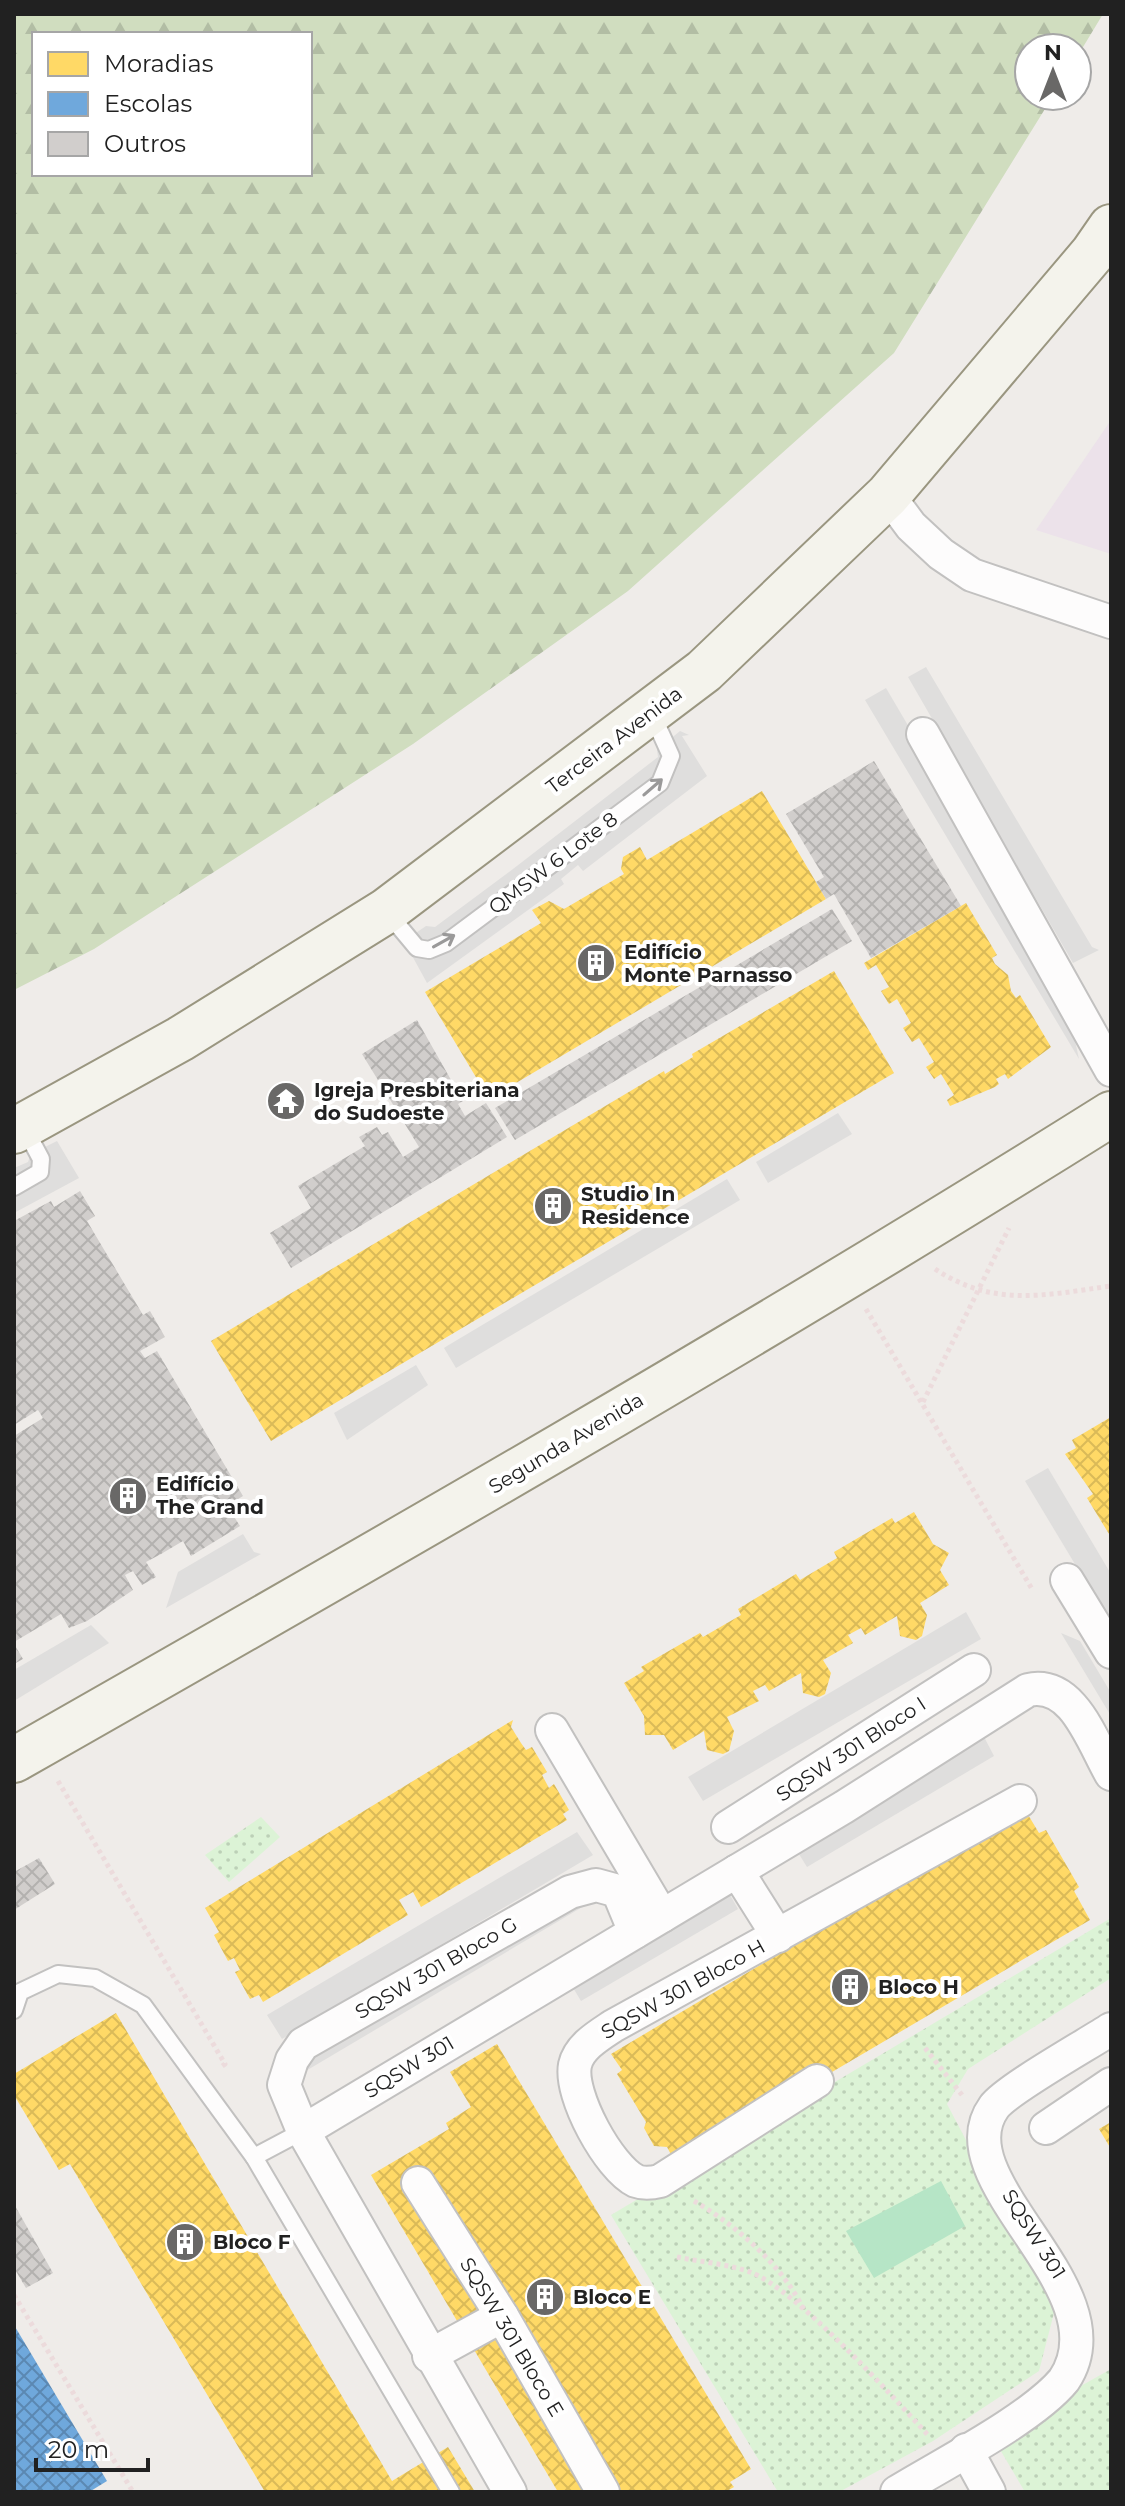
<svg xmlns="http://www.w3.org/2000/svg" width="1125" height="2506" viewBox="0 0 1125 2506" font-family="Montserrat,sans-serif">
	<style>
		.industrial { fill: #ece2ea }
		.forest { fill: url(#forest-firs); fill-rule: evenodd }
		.park { fill: url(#park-dots) }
		.pitch { fill: #b6e5c6 }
		.parking { fill: #dfdedd }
		.homes { fill: url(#homes-cross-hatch) }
		.schools { fill: url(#schools-cross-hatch) }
		.building { fill: url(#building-cross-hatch) }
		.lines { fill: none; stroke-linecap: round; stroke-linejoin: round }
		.lane-casing { stroke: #c2c1c0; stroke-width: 20 }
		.street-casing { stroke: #c2c1c0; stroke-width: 36 }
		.secondary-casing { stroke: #9a9680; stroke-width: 48 }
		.path { stroke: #ecdbdc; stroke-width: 5; stroke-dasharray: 4 4; stroke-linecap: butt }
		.lane { stroke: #fdfcfc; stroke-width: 16 }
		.street { stroke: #fdfcfc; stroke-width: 32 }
		.secondary { stroke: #f4f3ec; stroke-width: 44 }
		.oneway { stroke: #9a9999 }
		.labels { text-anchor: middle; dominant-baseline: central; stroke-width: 8; stroke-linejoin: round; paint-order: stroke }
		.street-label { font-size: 20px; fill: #212121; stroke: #fff }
		.poi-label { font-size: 20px; font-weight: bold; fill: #212121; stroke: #fff; text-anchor: start }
	</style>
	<defs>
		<pattern id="forest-firs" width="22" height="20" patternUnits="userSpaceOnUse" patternTransform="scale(2)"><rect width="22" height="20" fill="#d0ddbf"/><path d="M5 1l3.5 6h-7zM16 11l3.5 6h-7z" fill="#b2bda4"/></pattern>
		<pattern id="park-dots" width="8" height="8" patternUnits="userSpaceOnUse" patternTransform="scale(2)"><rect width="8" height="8" fill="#dcf3d6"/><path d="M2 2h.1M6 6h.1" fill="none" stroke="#bcd0b7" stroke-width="1.8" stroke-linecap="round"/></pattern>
		<pattern id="homes-cross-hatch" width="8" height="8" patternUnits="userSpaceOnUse" patternTransform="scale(2)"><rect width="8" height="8" fill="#ffd966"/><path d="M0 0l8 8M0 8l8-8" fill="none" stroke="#daba58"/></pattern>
		<pattern id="schools-cross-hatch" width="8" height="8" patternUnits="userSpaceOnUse" patternTransform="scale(2)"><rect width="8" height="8" fill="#6fa8dc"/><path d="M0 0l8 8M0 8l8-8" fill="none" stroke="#5b88b2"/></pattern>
		<pattern id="building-cross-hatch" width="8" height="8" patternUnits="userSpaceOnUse" patternTransform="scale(2)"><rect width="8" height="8" fill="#d1cecc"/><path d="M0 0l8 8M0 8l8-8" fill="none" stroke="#b3b1af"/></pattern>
	</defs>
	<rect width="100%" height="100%" fill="#efece9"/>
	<!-- industrial -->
	<path class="industrial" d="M1111 420V554L1036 530Z"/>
	<!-- forest -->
	<path class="forest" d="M14 14H1103L1077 57V48H1029V96H1053L894 353 628 591 413 744 94 949 14 990ZM34 34H310V174H34Z"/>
	<!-- park -->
	<g class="park">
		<path d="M261 1817 280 1837 229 1882 205 1855Z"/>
		<path d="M1111 1918V1978L968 2069 947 2104 1055 2309 1039 2371 933 2441 839 2492H778L611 2215Z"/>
		<path d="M1111 2369V2492H1025L992 2436Z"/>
	</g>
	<!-- pitch -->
	<path class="pitch" d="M941 2181 965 2226 874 2278 846 2231Z"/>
	<!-- parking -->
	<g class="parking">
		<path d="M926 667 1092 947 1099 950 1073 963 908 677Z"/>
		<path d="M886 688 1064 991 1079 1059 865 700Z"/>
		<path d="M680 731 689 735 682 736 707 776 583 871 578 865 561 879 564 884 427 983 404 941 426 926 435 927 513 869 658 757 657 750Z"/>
		<path d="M838 1113 852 1134 768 1183 756 1162Z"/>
		<path d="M57 1141 79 1178 14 1213V1168L28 1162 31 1154Z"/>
		<path d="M727 1179 740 1200 456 1368 444 1348 447 1346Z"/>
		<path d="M416 1365 428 1385 347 1440 334 1413Z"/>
		<path d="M1048 1468 1111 1574V1624L1025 1481Z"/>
		<path d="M243 1534 254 1552 261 1554 166 1608 178 1572Z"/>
		<path d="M966 1612 981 1639 703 1801 688 1777Z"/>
		<path d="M91 1625 109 1643 14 1701V1670Z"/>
		<path d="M1061 1633 1080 1641 1111 1693V1716Z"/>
		<path d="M983 1735 994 1756 807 1867 794 1846Z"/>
		<path d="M577 1832 593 1855 282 2039 267 2015Z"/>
		<path d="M589 1876 601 1896 299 2075 301 2044Z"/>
		<path d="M726 1888 738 1909 581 2001 569 1981Z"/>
	</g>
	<!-- homes -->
	<g class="homes">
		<path d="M762 791 826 899 489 1099 425 992 541 923 532 910 549 901 564 909 624 874 621 869 623 857 640 847 647 860Z"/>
		<path d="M966 903 997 955 992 958 995 964 1008 975 1011 991 1016 998 1020 995 1051 1047 1008 1079 1005 1074 996 1079 999 1084 995 1087 950 1106 947 1100 954 1095 941 1074 934 1079 926 1067 934 1062 919 1038 912 1042 903 1028 911 1023 897 999 889 1004 881 991 889 987 876 965 868 970 864 963Z"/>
		<path d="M834 971 894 1073 271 1441 211 1341 664 1071 665 1074 693 1057 692 1054Z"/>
		<path d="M1111 1417V1533L1109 1534 1087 1498 1093 1494 1065 1454 1076 1448 1072 1440Z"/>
		<path d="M914 1512 933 1544 949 1553 940 1570 949 1585 920 1603 927 1615 922 1636 916 1640 900 1636 897 1616 865 1635 861 1628 848 1635 853 1643 823 1660 831 1673 825 1694 819 1697 803 1693 801 1673 769 1691 765 1685 753 1691 759 1701 727 1717 734 1731 729 1751 723 1754 707 1750 704 1731 673 1750 664 1735H645L644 1716 624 1683 644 1671 641 1667 700 1633 703 1637 741 1615 738 1609 796 1574 800 1580 837 1558 834 1552 892 1518 895 1523Z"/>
		<path d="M513 1720 511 1727 521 1743 526 1750 532 1747 547 1772 542 1775 549 1788 554 1784 569 1810 563 1814 567 1820 421 1907 413 1892 399 1900 408 1915 263 2002 259 1995 250 1999 235 1972 240 1970 234 1958 228 1961 214 1935 219 1932 205 1908Z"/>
		<path d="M1024 1808 1039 1833 1046 1830 1079 1887 1074 1891 1090 1920 676 2164 667 2147 654 2146 644 2128 646 2122 617 2074 622 2070 611 2054Z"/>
		<path d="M116 2013 392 2481 448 2447 475 2492H265L70 2164 59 2170 14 2095V2074Z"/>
		<path d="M497 2044 751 2469 730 2482 734 2487 725 2492H558L371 2175 449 2129 446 2123 471 2107 450 2072Z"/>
		<path d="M1111 2122V2149L1099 2129Z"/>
	</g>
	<!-- schools -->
	<path class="schools" d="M14 2325 107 2481 89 2492H14Z"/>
	<!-- building -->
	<g class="building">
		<path d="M874 761 961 906 871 958 834 894 826 899 816 882 824 877 786 814Z"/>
		<path d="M832 909 852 941 515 1140 513 1137 495 1108Z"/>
		<path d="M417 1020 463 1101 458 1104 465 1116 486 1103 507 1137 291 1268 270 1233 311 1208 298 1186 365 1146 359 1137 377 1127 382 1135 388 1132 403 1157 419 1147 362 1054Z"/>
		<path d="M80 1191 95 1216 87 1221 143 1315 150 1311 165 1337 140 1351 145 1358 157 1351 243 1496 220 1510 223 1516 231 1512 240 1526 191 1556 183 1541 161 1554 146 1562 156 1577 142 1585 133 1571 125 1575 133 1590 87 1621 69 1628 61 1614 14 1642V1436L43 1418 38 1410 14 1425V1221L51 1201 54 1207Z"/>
		<path d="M14 1644 23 1659 14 1664Z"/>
		<path d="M39 1858 55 1884 14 1910V1872Z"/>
		<path d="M14 2204 53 2273 26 2288 14 2268Z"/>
	</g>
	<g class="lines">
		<defs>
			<g id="lane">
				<path d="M387 912 417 948 429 950 446 943 660 783 671 756 652 714"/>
				<path d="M14 1187 40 1172 41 1159 25 1129"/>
				<path d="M14 2010 20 1992 58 1974 95 1978 143 2005 254 2157 303 2131"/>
				<path d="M254 2157 451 2492"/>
			</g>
			<g id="street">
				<path d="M888 495 911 526 941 554 972 575 1111 622"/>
				<path d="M923 734 1111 1070"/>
				<path d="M1067 1580 1111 1652"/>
				<path d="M552 1730 662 1916"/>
				<path d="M728 1827 974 1670"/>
				<path d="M737 1871 778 1936"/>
				<path d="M817 2081 660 2181C652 2183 644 2184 636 2181 609 2168 569 2095 575 2065 579 2047 598 2036 613 2026L1020 1801"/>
				<path d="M1046 2128 1111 2084"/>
				<path d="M303 2131 844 1807 1028 1690C1073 1680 1092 1741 1111 1774"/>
				<path d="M418 2183 502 2316 603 2492"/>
				<path d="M429 2356 502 2316"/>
				<path d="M966 2450 989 2492"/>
				<path d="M510 2492 303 2131 284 2085 292 2060 303 2044 570 1892 596 1885 618 1891 635 1932"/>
				<path d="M897 2492C941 2465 1033 2418 1064 2380 1125 2289 940 2181 994 2107 1006 2090 1088 2044 1111 2029"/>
			</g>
			<g id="secondary">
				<path d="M14 1131 180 1039 386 911 704 671 888 495 1093 253 1111 227"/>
				<path d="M14 1760C383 1550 751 1340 1111 1114"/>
			</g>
		</defs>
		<!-- lane casing -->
		<use href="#lane" class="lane-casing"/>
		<!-- street casing -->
		<use href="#street" class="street-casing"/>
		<!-- secondary casing -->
		<use href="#secondary" class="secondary-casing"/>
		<!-- path -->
		<g class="path">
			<path d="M935 1269C994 1308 1045 1295 1111 1286"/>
			<path d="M866 1309 1032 1589"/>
			<path d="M923 1402 1009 1228"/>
			<path d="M58 1781 225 2064 221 2067"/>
			<path d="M925 2048 962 2095"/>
			<path d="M694 2201C736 2225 783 2266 804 2310"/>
			<path d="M677 2257C701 2262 728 2264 750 2272 797 2290 891 2395 928 2435"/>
			<path d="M14 2295 133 2492"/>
		</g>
		<!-- lane -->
		<use href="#lane" class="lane"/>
		<!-- street -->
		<use href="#street" class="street"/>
		<!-- secondary -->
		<use href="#secondary" class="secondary"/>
	</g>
	<!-- one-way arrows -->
	<defs><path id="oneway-shaft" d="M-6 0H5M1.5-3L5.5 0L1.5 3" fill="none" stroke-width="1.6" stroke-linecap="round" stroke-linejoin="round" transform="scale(2)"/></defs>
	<g class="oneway">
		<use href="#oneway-shaft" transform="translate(653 787) rotate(-41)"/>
		<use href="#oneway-shaft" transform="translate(444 941) rotate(-29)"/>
	</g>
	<!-- icons -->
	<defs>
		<symbol id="building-disc" viewBox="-11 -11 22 22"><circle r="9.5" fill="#696867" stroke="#fff"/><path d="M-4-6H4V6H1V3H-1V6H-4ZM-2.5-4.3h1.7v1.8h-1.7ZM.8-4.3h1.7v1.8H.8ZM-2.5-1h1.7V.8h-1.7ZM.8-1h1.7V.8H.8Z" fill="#fff"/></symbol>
		<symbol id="temple-disc" viewBox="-11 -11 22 22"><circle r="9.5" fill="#696867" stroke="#fff"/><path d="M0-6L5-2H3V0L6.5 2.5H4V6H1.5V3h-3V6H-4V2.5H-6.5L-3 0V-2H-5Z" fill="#fff"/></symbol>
	</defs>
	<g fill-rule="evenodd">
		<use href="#building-disc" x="574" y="941" width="44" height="44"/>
		<use href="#temple-disc" x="264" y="1079" width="44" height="44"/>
		<use href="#building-disc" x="531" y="1184" width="44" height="44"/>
		<use href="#building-disc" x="106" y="1474" width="44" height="44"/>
		<use href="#building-disc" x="828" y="1965" width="44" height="44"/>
		<use href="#building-disc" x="163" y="2220" width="44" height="44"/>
		<use href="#building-disc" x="523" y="2275" width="44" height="44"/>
	</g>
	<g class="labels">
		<!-- street labels -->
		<g class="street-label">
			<text transform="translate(614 740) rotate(-37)">Terceira Avenida</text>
			<text transform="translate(553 863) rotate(-37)">QMSW 6 Lote 8</text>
			<text transform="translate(566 1443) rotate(-31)">Segunda Avenida</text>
			<text transform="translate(851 1749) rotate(-33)">SQSW 301 Bloco I</text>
			<text transform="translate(436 1968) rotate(-30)">SQSW 301 Bloco G</text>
			<text transform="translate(683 1989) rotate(-29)">SQSW 301 Bloco H</text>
			<text transform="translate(409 2067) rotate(-31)">SQSW 301</text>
			<text transform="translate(1034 2234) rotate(58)">SQSW 301</text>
			<text transform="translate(512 2337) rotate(59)">SQSW 301 Bloco E</text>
		</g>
		<!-- poi labels -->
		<g class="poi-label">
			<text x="624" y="952">Edifício<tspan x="624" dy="23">Monte Parnasso</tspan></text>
			<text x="314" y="1090">Igreja Presbiteriana<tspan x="314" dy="23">do Sudoeste</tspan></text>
			<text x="581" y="1194">Studio In<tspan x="581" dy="23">Residence</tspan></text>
			<text x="156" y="1484">Edifício<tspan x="156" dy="23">The Grand</tspan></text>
			<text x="878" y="1987">Bloco H</text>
			<text x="213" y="2242">Bloco F</text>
			<text x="573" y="2297">Bloco E</text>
		</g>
	</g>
	<!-- border -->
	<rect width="1125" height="2506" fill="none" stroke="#212121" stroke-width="32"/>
	<!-- legend -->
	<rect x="32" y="32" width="280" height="144" fill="#ffffff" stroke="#a6a6a6" stroke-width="2"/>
	<rect x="48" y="52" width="40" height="24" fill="#ffd966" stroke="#a6a6a6" stroke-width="2"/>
	<text x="104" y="72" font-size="24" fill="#212121">Moradias</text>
	<rect x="48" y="92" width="40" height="24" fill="#6fa8dc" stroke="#a6a6a6" stroke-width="2"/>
	<text x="104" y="112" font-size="24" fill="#212121">Escolas</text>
	<rect x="48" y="132" width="40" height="24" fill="#d1cecc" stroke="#a6a6a6" stroke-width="2"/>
	<text x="104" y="152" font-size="24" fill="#212121">Outros</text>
	<!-- north arrow -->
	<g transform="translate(1053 72)"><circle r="38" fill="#ffffff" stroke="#a6a6a6" stroke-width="2"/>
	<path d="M0-6L14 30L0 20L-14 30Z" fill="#696867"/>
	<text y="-12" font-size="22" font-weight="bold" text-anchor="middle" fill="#212121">N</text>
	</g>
	<!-- scale -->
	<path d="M36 2458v12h112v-12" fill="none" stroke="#212121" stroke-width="4"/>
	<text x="48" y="2458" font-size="24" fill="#212121" stroke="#ffffff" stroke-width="6" paint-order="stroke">20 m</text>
</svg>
